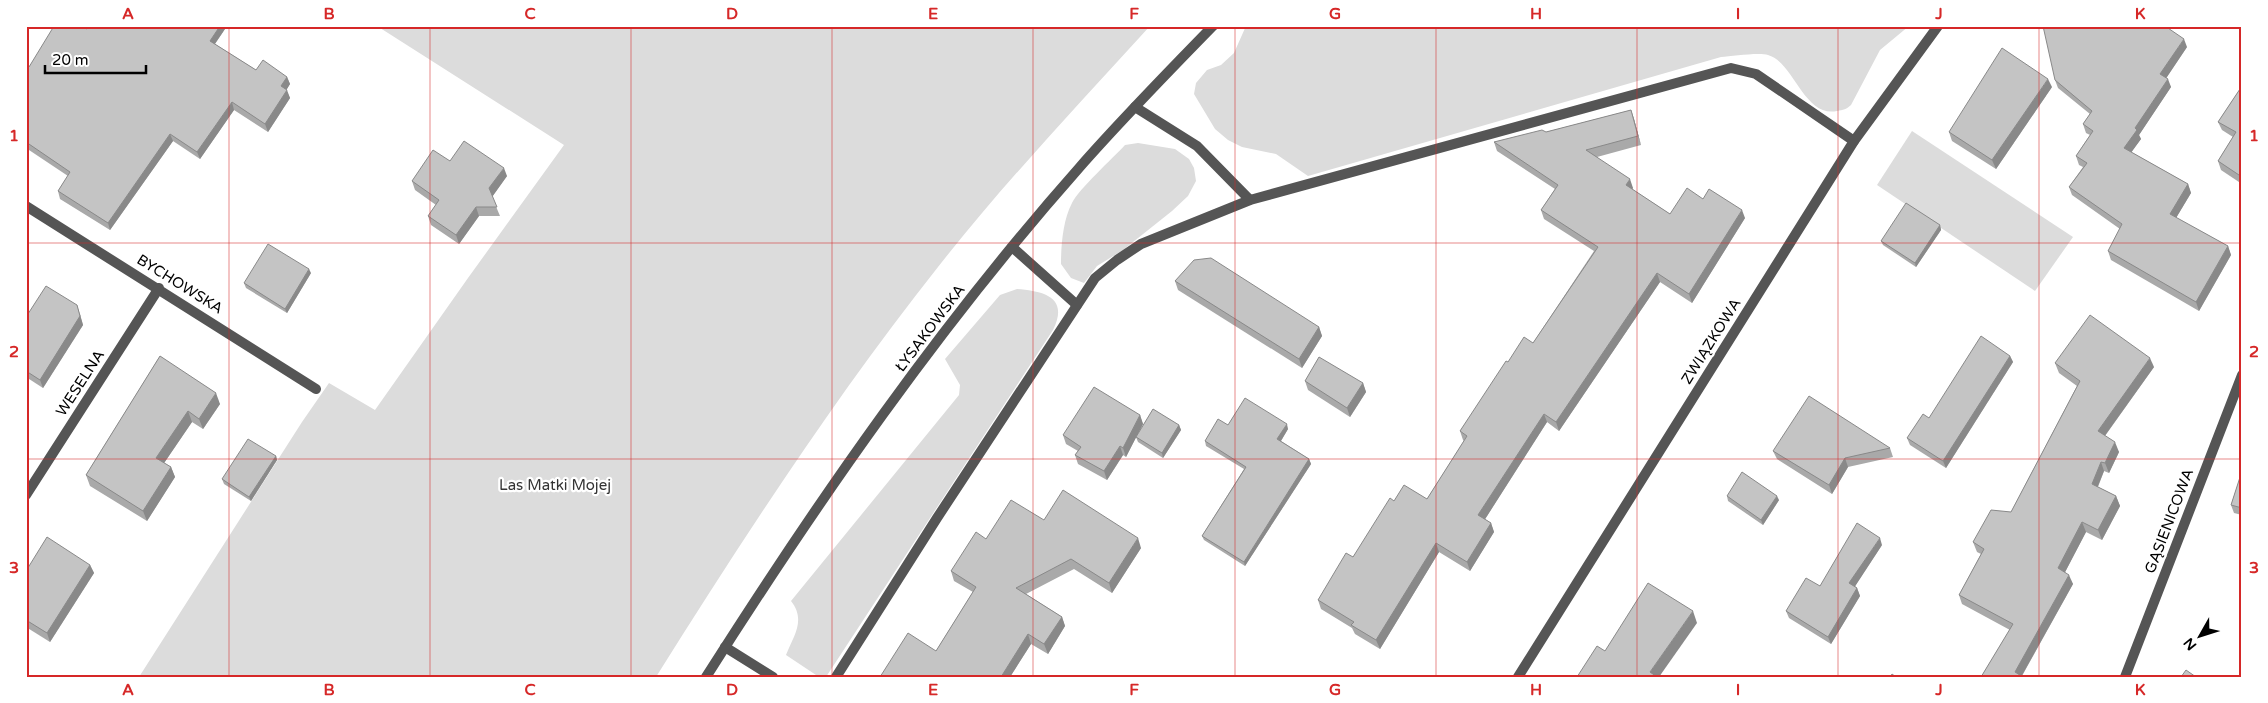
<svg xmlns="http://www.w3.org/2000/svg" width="2268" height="703" viewBox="0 0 2268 703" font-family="'Varela Round',sans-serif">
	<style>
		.green { fill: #dcdcdc }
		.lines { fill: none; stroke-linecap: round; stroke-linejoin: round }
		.service { stroke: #555; stroke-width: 10 }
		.minor { stroke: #555; stroke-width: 10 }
		.tertiary { stroke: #555; stroke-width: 10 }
		.wall { fill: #a9a9a9 }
		.shaded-wall { fill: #898989 }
		.building { fill: #c4c4c4; stroke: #898989 }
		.grid { fill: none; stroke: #d62828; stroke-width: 1; stroke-opacity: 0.55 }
		.labels { text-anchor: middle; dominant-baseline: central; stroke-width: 4.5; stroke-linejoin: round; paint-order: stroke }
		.street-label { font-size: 15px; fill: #000; stroke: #fff }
		.park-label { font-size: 15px; fill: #333; stroke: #fff }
		.neatline { fill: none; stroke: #d62828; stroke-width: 2 }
		.grid-label { font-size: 16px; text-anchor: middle; font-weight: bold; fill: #d62828 }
	</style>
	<rect width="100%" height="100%" fill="#fff"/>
	<!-- green -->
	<g class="green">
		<path d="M377 26H1150C1078 105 1004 183 938 267 835 397 744 537 656 677H139L302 422 329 383 375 410 468 278 564 145Z"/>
		<path d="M1246 26H1909L1880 50 1851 105C1847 109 1843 110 1837 111 1804 118 1794 62 1768 55 1760 52 1732 56 1721 57L1308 176 1276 154 1242 147 1228 140 1215 129 1194 94 1196 83 1207 70 1221 65 1234 53Z"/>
		<path d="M1912 131 2073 237 2035 291 1877 185Z"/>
		<path d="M1138 143 1175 149 1189 159 1194 168 1196 181 1188 196 1172 211 1123 250 1097 266 1084 283 1071 278 1061 264C1061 245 1063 220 1072 203 1079 189 1113 158 1125 145Z"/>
		<path d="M1017 289C1045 291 1069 298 1053 330L826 677H819L786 655C794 635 806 620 791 601L959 395 960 385 945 359 1000 295Z"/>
	</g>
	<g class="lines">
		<!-- service -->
		<g class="service">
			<path d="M1135 107 1197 146 1250 200"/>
			<path d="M1012 247 1077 305"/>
			<path d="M836 677 937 518 1095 278 1117 260 1141 244 1250 200 1731 68 1756 74 1854 141"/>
		</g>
		<!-- minor -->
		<g class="minor">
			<path d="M26 206 316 389"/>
			<path d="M26 495 159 288"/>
			<path d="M725 647 773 677"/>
			<path d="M1518 677 1854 141 1938 26"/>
			<path d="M2125 677 2242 375"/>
		</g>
		<!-- tertiary -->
		<path class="tertiary" d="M706 677C819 499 940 325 1079 168 1122 119 1168 72 1213 26"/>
	</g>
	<!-- wall -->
	<g class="wall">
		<path d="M227 26 215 44 256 70 287 77 290 84 286 90 290 98 268 132 234 110 200 159 173 141 110 230 60 199 58 191 68 176 26 148V65L29 67Z"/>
		<path d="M2187 47 2166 78 2171 87 2139 135 2141 139 2131 152 2188 184 2191 193 2176 218 2228 246 2231 255 2199 311 2111 260 2108 251 2120 229 2072 195 2069 187 2083 167 2079 165 2076 156 2090 135 2086 133 2083 124 2090 114 2058 88 2055 80Z"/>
		<path d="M2242 86V184L2221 170 2218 161 2233 137 2222 130 2218 122Z"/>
		<path d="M2052 87 1996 169 1952 141 1949 132Z"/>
		<path d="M1631 110 1634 119 1641 145 1597 157 1633 188 1632 189 1670 214 1703 199 1745 218 1692 303 1660 282 1559 431 1547 422 1485 519 1491 523 1494 532 1470 571 1439 552 1380 649 1355 634 1352 628 1321 609 1318 600 1353 557 1394 501 1427 499 1464 441 1463 440 1460 431 1508 362 1533 343 1594 251 1544 219 1541 210 1555 189 1497 151 1494 142 1546 132Z"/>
		<path d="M450 161 507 176 492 197 500 216H479L459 244 431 225 428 216 436 205 415 190 412 181Z"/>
		<path d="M1940 225 1941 230 1916 267 1883 245 1881 241Z"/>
		<path d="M311 273 287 313 246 288 244 283Z"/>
		<path d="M1175 281 1319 327 1322 336 1302 368 1178 290Z"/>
		<path d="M80 314 83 325 43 388 26 377V317Z"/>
		<path d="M160 356 220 404 203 429 192 422 164 463 171 467 175 477 147 521 90 486 86 475Z"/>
		<path d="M2010 356 2013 362 1946 468 1910 445 1907 438 1929 418Z"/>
		<path d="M2055 363 2154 367 2105 436 2119 452 2109 473 2104 471 2098 487 2116 496 2120 506 2102 540 2086 532 2065 572 2073 584 2022 676 1981 677 2010 630 1962 604 1959 595 1981 554 1977 552 1973 542 2011 512 2077 386 2059 373Z"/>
		<path d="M1305 381 1363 383 1366 392 1350 417 1308 390Z"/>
		<path d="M1140 415 1143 424 1138 434 1179 425 1181 430 1163 458 1138 442 1136 437 1126 457 1123 455 1107 480 1078 464 1075 455 1078 451 1066 444 1063 435Z"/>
		<path d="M1228 425 1288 429 1281 441 1309 459 1311 464 1245 566 1204 540 1202 536 1244 469 1206 446 1205 441Z"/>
		<path d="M1890 448 1893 457 1848 467 1832 494 1777 459 1773 451Z"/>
		<path d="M276 456 277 460 251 501 224 484 222 479Z"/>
		<path d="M2242 471V515L2234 513 2231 505Z"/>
		<path d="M1727 496 1779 500 1763 525 1728 501Z"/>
		<path d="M1044 520 1141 548 1112 593 1074 569 1026 594 1062 617 1065 626 1048 654 1031 644 1010 677H880L936 651 973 592 954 581 951 571 986 539Z"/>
		<path d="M1882 545 1855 586 1857 588 1860 596 1831 644 1789 618 1786 611 1820 586Z"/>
		<path d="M90 565 94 573 50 642 26 627V571Z"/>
	</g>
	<!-- shaded-wall -->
	<g class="shaded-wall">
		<path d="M220 26H227L212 48 210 41Z"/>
		<path d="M2184 39 2187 47 2163 83 2160 74Z"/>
		<path d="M287 77 290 84 284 94 281 86Z"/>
		<path d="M2048 79 2052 87 1996 169 1992 160Z"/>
		<path d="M2168 79 2171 87 2139 135 2141 139 2128 157 2124 148 2135 128Z"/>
		<path d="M287 90 290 98 268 132 265 124Z"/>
		<path d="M232 102 234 110 200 159 197 152Z"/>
		<path d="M1631 110 1634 119 1641 145 1638 136Z"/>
		<path d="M170 134 173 141 110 230 108 223Z"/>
		<path d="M504 168 507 176 492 197 489 188Z"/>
		<path d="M1630 179 1633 188 1629 194 1626 185Z"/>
		<path d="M2188 184 2191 193 2173 223 2170 214Z"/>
		<path d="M476 207 479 216 459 244 456 235Z"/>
		<path d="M1742 210 1745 218 1692 303 1689 294Z"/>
		<path d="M1940 225 1941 230 1916 267 1915 263Z"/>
		<path d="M2228 246 2231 255 2199 311 2196 302Z"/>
		<path d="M309 269 311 273 287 313 285 309Z"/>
		<path d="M1657 273 1660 282 1559 431 1556 422Z"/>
		<path d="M77 305 83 325 43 388 40 380Z"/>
		<path d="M1319 327 1322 336 1302 368 1299 359Z"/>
		<path d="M2010 356 2013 362 1946 468 1943 461Z"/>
		<path d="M2150 358 2154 367 2101 441 2098 431Z"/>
		<path d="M1363 383 1366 392 1350 417 1347 408Z"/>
		<path d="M216 393 220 404 203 429 199 419Z"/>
		<path d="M188 411 192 422 160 469 156 458Z"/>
		<path d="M1544 414 1547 422 1482 524 1478 515Z"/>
		<path d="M1140 415 1143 424 1126 457 1123 448Z"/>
		<path d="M1287 424 1288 429 1279 444 1277 439Z"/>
		<path d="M1179 425 1181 430 1163 458 1162 453Z"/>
		<path d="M2115 442 2119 452 2109 473 2105 463Z"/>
		<path d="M1120 446 1123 455 1107 480 1104 471Z"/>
		<path d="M276 456 277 460 251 501 249 497Z"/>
		<path d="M1845 458 1848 467 1832 494 1829 485Z"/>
		<path d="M1309 459 1311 464 1245 566 1244 562Z"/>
		<path d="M2101 462 2104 471 2095 493 2092 484Z"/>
		<path d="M171 467 175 477 147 521 143 511Z"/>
		<path d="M1777 496 1779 500 1763 525 1761 520Z"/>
		<path d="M2116 496 2120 506 2102 540 2098 530Z"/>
		<path d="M2082 522 2086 532 2062 578 2058 568Z"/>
		<path d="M1491 523 1494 532 1470 571 1467 562Z"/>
		<path d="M1138 538 1141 548 1112 593 1109 583Z"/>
		<path d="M1880 538 1882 545 1852 591 1849 583Z"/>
		<path d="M1436 543 1439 552 1380 649 1376 640Z"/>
		<path d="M90 565 94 573 50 642 47 633Z"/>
		<path d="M2069 575 2073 584 2021 677 2015 672Z"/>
		<path d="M1857 588 1860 596 1831 644 1828 637Z"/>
		<path d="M1693 611 1697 623 1659 677H1652L1650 672Z"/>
		<path d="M1062 617 1065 626 1048 654 1044 644Z"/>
		<path d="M1028 634 1031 644 1010 677H1001Z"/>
	</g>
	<!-- building -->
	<g class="building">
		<path d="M54 26H82L87 29 89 26H220L210 41 256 70 263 60 287 77 281 86 287 90 265 124 232 102 197 152 170 134 108 223 58 191 70 172 26 142V65L29 67Z"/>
		<path d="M2043 26H2165L2184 39 2160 74 2168 79 2135 128 2137 130 2124 148 2188 184 2170 214 2228 246 2196 302 2108 251 2122 224 2069 187 2087 163 2076 156 2093 131 2083 124 2092 111 2055 80Z"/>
		<path d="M2002 48 2048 79 1992 160 1949 132Z"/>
		<path d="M2242 86V177L2218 161 2236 132 2218 122Z"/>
		<path d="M1631 110 1638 136 1586 150 1630 179 1626 185 1670 214 1687 188 1703 199 1709 189 1742 210 1689 294 1657 273 1556 422 1544 414 1478 515 1491 523 1467 562 1436 543 1376 640 1351 625 1354 622 1318 600 1346 553 1353 557 1390 498 1394 501 1404 485 1427 499 1467 436 1460 431 1506 361 1508 362 1524 337 1533 343 1598 247 1541 210 1558 185 1494 142 1542 130 1546 132Z"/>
		<path d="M464 141 504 168 489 188 497 207H476L456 235 428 216 439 200 412 181 433 150 450 161Z"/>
		<path d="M1906 203 1940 225 1915 263 1881 241Z"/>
		<path d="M268 244 309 269 285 309 244 283Z"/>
		<path d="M1211 258 1319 327 1299 359 1175 281 1194 260Z"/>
		<path d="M46 286 77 305 80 316 40 380 26 371V317Z"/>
		<path d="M2090 315 2150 358 2098 431 2115 442 2105 463 2101 462 2092 484 2116 496 2098 530 2082 522 2058 568 2069 575 2015 672 2023 677H1981L2013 624 1959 595 1984 549 1973 542 1991 510 2011 512 2080 381 2055 363Z"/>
		<path d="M1981 336 2010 356 1943 461 1907 438 1923 414 1929 418Z"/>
		<path d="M160 356 216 393 199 419 188 411 156 458 171 467 143 511 86 475Z"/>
		<path d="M1319 357 1363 383 1347 408 1305 381Z"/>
		<path d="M1094 387 1140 415 1123 448 1120 446 1104 471 1075 455 1081 447 1063 435Z"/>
		<path d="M1809 396 1890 448 1845 458 1829 485 1773 451Z"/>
		<path d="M1245 398 1287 424 1277 439 1309 459 1244 562 1202 536 1246 467 1205 441 1218 419 1228 425Z"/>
		<path d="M1153 409 1179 425 1162 453 1136 437Z"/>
		<path d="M248 439 276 456 249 497 222 479Z"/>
		<path d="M2242 471V508L2231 505Z"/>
		<path d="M1742 472 1777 496 1761 520 1727 496Z"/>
		<path d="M1063 490 1138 538 1109 583 1071 559 1016 588 1062 617 1044 644 1028 634 1001 677H880L908 633 936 651 976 587 951 571 976 532 986 539 1011 500 1044 520Z"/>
		<path d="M1857 523 1880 538 1849 583 1857 588 1828 637 1786 611 1806 578 1820 586Z"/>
		<path d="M47 537 90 565 47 633 26 620V571Z"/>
		<path d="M1648 583 1693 611 1650 672 1657 677H1577L1597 646 1605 651Z"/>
		<path d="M2186 670 2196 677H2181Z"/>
		<path d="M1892 674 1896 677H1890Z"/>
	</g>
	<!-- grid -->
	<path class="grid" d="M229 26V677M430 26V677M631 26V677M832 26V677M1033 26V677M1235 26V677M1436 26V677M1637 26V677M1838 26V677M2039 26V677M26 243H2242M26 459H2242"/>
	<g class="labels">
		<!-- street labels -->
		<g class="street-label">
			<text transform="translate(180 284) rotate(32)">BYCHOWSKA</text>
			<text transform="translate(930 328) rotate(-53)">ŁYSAKOWSKA</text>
			<text transform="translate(1711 341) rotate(-58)">ZWIĄZKOWA</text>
			<text transform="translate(80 383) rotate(-57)">WESELNA</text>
			<text transform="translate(2169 521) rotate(-69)">GĄSIENICOWA</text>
		</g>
		<!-- park labels -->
		<g class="park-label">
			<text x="555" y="485">Las Matki Mojej</text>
		</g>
	</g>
	<!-- border -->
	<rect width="2268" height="703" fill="none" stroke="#ffffff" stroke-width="55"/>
	<!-- north arrow -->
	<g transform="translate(2200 636) rotate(231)" stroke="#ffffff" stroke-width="4" paint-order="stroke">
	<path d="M0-4L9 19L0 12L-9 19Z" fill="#000000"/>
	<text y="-8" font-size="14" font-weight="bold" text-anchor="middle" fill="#000000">N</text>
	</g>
	<!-- scale -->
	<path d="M45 65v8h101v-8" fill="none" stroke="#000000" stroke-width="2.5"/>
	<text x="52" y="65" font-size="15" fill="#000000" stroke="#ffffff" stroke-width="4" paint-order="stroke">20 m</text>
	<rect x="28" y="28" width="2212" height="648" class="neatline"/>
	<g class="grid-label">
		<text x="128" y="19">A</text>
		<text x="329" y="19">B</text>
		<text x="530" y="19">C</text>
		<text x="732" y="19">D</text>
		<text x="933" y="19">E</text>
		<text x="1134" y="19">F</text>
		<text x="1335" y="19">G</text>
		<text x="1536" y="19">H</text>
		<text x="1738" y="19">I</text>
		<text x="1939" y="19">J</text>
		<text x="2140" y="19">K</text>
		<text x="14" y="141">1</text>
		<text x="2254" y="141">1</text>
		<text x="14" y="357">2</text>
		<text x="2254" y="357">2</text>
		<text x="14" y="573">3</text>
		<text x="2254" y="573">3</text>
		<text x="128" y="695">A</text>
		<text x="329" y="695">B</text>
		<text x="530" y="695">C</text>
		<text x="732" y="695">D</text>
		<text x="933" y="695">E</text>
		<text x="1134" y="695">F</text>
		<text x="1335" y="695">G</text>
		<text x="1536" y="695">H</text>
		<text x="1738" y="695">I</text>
		<text x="1939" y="695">J</text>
		<text x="2140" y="695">K</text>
	</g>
</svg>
